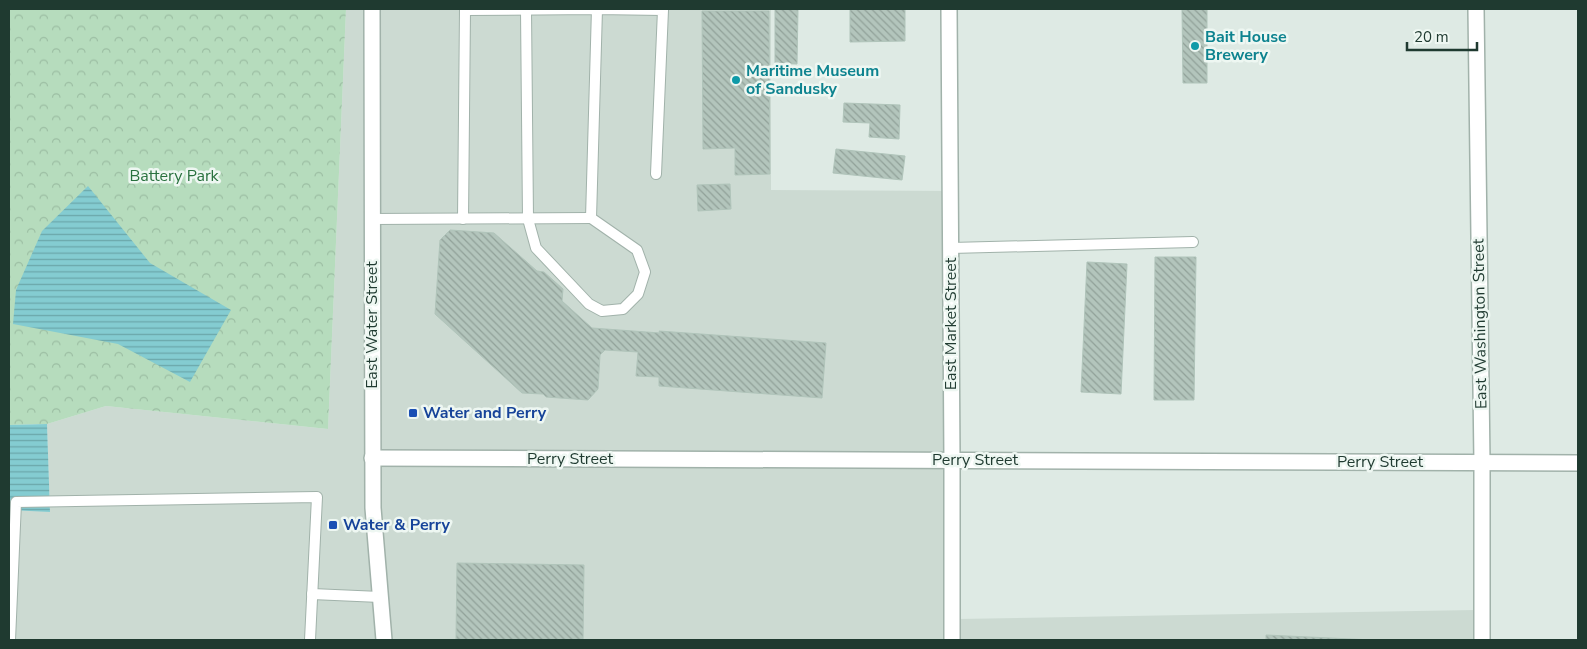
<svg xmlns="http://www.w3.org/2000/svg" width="1587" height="649" viewBox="0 0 1587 649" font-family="'Nunito Sans',sans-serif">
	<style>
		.built { fill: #ccdad2 }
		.forest { fill: url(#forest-crowns) }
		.water { fill: url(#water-rules) }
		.building { fill: url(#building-back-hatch); stroke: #b0c4ba }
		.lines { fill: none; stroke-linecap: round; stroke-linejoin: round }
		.service-casing { stroke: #a1b2aa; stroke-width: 12 }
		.minor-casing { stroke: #a1b2aa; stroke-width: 18 }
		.tertiary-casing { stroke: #a1b2aa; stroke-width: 18 }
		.service { stroke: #fff; stroke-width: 10 }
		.minor { stroke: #fff; stroke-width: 15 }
		.tertiary { stroke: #fff; stroke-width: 15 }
		.culture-dot { fill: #0f9aa8; stroke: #eef7f2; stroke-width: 2 }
		.transit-dot { fill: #1a4fb4; stroke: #eef7f2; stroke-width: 2 }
		.labels { text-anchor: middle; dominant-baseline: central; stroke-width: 5; stroke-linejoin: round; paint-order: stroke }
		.culture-label { font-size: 16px; font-weight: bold; fill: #0d838f; stroke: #eef7f2; text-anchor: start }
		.park-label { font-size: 16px; fill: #29713e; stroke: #eef7f2 }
		.street-label { font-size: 16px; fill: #1f3a30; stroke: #eef7f2 }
		.transit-label { font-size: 16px; font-weight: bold; fill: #164399; stroke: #eef7f2; text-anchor: start }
	</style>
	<defs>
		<pattern id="forest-crowns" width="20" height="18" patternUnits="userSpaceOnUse" patternTransform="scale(1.25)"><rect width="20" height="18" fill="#b6dcbd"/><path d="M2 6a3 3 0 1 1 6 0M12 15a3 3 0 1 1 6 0" fill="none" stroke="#9cbea3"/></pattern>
		<pattern id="water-rules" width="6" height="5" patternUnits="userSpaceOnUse" patternTransform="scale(1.25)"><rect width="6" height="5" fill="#84ccd1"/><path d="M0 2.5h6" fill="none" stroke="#6ba7aa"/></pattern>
		<pattern id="building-back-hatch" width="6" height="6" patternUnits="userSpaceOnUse" patternTransform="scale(1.25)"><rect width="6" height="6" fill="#b3c5bc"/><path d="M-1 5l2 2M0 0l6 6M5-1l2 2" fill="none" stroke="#91a199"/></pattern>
	</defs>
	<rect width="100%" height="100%" fill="#deeae4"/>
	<!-- built -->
	<path class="built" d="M346 9H771V190L958 191V619L1475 610V640H9V510L50 511 47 424 106 406 328 429Z"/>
	<!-- forest -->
	<path class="forest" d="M9 9H346L328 429 106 406 47 424 9 425Z"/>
	<!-- water -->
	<g class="water">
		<path d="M88 186 150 263 231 310 190 382 118 344 13 324 16 290 42 231Z"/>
		<path d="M47 424 50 512 9 510V425Z"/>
	</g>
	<!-- building -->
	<g class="building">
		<path d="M775 9H798L797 64 775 63Z"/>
		<path d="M850 9H905V41L850 42Z"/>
		<path d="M1182 9H1207V83H1183Z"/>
		<path d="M702 11H769L770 174 735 175V148L703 149Z"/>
		<path d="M844 103 900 105 899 139 869 137 870 123 843 122Z"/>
		<path d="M836 149 905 156 902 180 833 173Z"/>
		<path d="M730 184 731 209 698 211 697 185Z"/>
		<path d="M450 230 494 233 537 271 544 272 563 289 562 301 592 328 660 333 659 331 826 343 822 398 659 386V377L636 376 638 352 605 350 600 355 598 389 588 400 546 397 543 394 522 393 435 314 440 240Z"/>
		<path d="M1155 257H1196L1194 400H1154Z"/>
		<path d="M1087 262 1127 264 1121 394 1081 392Z"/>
		<path d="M457 563 584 565 583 640H456Z"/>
		<path d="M1266 635 1373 640H1266Z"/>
	</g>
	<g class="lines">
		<defs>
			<g id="service">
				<path d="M526 10 528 219 536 248 589 304 602 311 623 309 638 294 645 272 637 250 591 218 597 9"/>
				<path d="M372 219 591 218"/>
				<path d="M463 219 465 10 597 9 663 10 656 174"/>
				<path d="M951 248 1193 242"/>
				<path d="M312 594 380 597"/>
				<path d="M10 640 16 502 317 497 310 640"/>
			</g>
			<g id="minor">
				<path d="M372 9 373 508 384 640"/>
				<path d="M1476 9 1482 462V640"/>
				<path d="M372 458 1578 463"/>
			</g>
			<path id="tertiary" d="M949 9 952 460V640"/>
		</defs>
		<!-- service casing -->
		<use href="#service" class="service-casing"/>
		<!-- minor casing -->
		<use href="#minor" class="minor-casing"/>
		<!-- tertiary casing -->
		<use href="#tertiary" class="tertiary-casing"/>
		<!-- service -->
		<use href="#service" class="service"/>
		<!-- minor -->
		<use href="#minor" class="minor"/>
		<!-- tertiary -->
		<use href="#tertiary" class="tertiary"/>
	</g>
	<!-- markers -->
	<g class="culture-dot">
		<circle cx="1195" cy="46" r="5"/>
		<circle cx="736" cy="80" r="5"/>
	</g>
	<g class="transit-dot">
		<rect x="408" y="408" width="10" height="10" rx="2.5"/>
		<rect x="328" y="520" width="10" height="10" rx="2.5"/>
	</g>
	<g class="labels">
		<!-- culture labels -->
		<g class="culture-label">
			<text x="1205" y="37">Bait House<tspan x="1205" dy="18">Brewery</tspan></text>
			<text x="746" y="71">Maritime Museum<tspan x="746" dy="18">of Sandusky</tspan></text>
		</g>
		<!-- park labels -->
		<g class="park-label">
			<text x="174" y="176">Battery Park</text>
		</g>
		<!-- street labels -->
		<g class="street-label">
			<text transform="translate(951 324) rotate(-90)">East Market Street</text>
			<text transform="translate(1480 324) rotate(-91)">East Washington Street</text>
			<text transform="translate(372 325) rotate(-90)">East Water Street</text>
			<text x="570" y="459">Perry Street</text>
			<text x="975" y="460">Perry Street</text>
			<text x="1380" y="462">Perry Street</text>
		</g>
		<!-- transit labels -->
		<g class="transit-label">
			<text x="423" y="413">Water and Perry</text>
			<text x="343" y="525">Water &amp; Perry</text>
		</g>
	</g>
	<!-- border -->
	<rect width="1587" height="649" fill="none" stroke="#1f3a30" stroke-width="20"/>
	<!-- scale -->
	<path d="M1407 42v8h70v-8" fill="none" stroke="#1f3a30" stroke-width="2.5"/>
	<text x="1414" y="42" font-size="15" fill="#1f3a30" stroke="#eef7f2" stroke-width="4" paint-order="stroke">20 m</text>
</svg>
